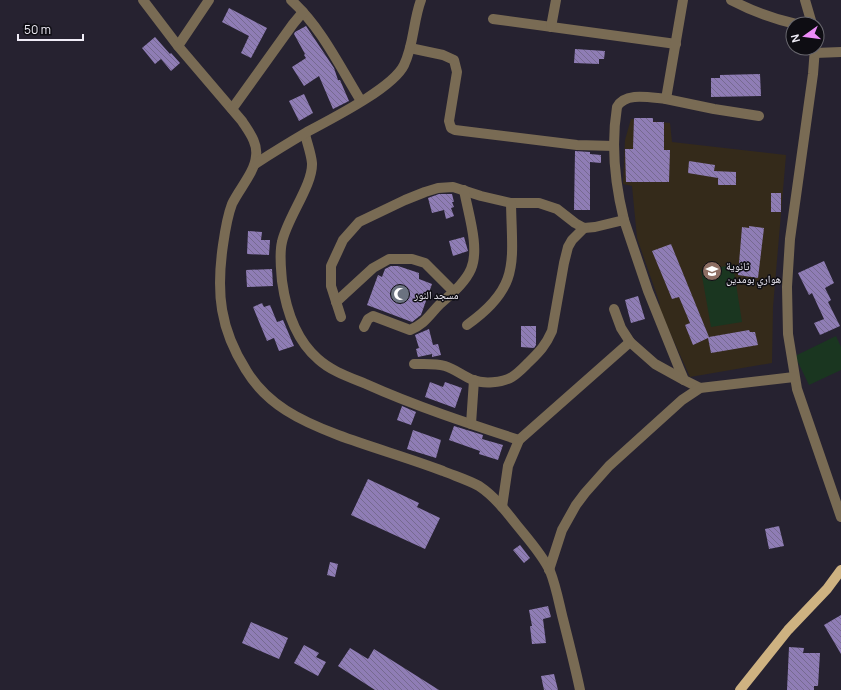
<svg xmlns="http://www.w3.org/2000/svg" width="841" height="690" viewBox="0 0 841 690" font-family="Manrope,'Noto Naskh Arabic',sans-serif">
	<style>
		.education { fill: #342a1a }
		.grass { fill: #1a3620 }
		.building { fill: url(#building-back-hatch) }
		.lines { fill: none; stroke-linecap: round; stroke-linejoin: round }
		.minor { stroke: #796b54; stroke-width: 10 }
		.major { stroke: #ceb281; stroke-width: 10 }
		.labels { text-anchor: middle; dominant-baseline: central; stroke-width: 3; stroke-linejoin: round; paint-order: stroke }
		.poi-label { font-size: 11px; fill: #f0edf7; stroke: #0e0d13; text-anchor: start }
	</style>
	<defs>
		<pattern id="building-back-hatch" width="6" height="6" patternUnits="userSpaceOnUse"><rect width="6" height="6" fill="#8f7db5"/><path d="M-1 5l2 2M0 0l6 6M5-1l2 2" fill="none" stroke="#766a90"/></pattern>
	</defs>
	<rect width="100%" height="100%" fill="#262230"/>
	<!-- education -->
	<path class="education" d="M631 119 670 123 672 142 786 155 773 307 772 363 690 377 658 306 660 304 637 238 632 186 623 184 625 140Z"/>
	<!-- grass -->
	<g class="grass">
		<path d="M733 265 742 322 711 327 701 270Z"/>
		<path d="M836 336 841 347V370L809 385 795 356Z"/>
	</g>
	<!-- building -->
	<g class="building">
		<path d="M229 8 267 28 251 58 241 53 249 36 222 22Z"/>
		<path d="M306 26 334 68 338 80H340L349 101 333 109 319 76 304 86 292 67 306 58 304 55 305 54 294 34 295 32Z"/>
		<path d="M155 37 170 54 171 53 180 63 171 71 161 59 155 64 142 48Z"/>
		<path d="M575 49 605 51 604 59H599V64L574 63Z"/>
		<path d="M760 74 761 96 711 97V78H720V75Z"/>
		<path d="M304 94 313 113 299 121 289 101Z"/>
		<path d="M634 118H653V122H664V150H670L669 182H626L625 149H633Z"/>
		<path d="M575 151 590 152V154L601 155V163L590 162V210H574Z"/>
		<path d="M689 161 715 165 714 171 736 172V185H718V178L688 173Z"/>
		<rect x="771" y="193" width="10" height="19"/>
		<path d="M439 194H452L454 202H452L454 207 451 208 454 216 446 219 444 210 432 213 428 198Z"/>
		<path d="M749 226 764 228 758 278 738 275 742 227 749 228Z"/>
		<path d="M248 231 262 232 261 240H270L269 255 247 254Z"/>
		<path d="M464 237 468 251 453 256 449 241Z"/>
		<path d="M671 244 709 337 749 330 750 332H755L758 345 711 353 708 338 693 345 685 325 690 323 679 297 672 299 652 251Z"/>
		<path d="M824 261 834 283 825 288 831 300 828 302 840 326 820 335 814 323 824 319 812 293 809 295 798 273Z"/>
		<path d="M391 266H398L419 273V279L432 284 421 315 412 322 367 305 378 275 382 277 385 269Z"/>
		<path d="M272 269 273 286 247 287 246 270Z"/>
		<path d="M638 296 645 319 631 323 625 300Z"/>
		<path d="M262 303 264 307 270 305 277 322 283 320 294 346 279 351 274 338 267 341 253 307Z"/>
		<path d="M521 326H536V345L534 348 521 347Z"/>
		<path d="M429 329 433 345 438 344 441 355 432 357V354L418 357 416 349 419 348 415 335Z"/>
		<path d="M430 382 443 387 445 382 462 388 455 408 425 397Z"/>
		<path d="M402 406 416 412 411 425 397 420Z"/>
		<path d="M454 426 483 435 482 439 503 445 498 460 479 454 480 451 449 440Z"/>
		<path d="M413 430 441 440 436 458 407 449Z"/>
		<path d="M368 479 419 503 417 507 440 518 425 549 351 515Z"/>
		<path d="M779 526 784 546 769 549 765 529Z"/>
		<path d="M520 545 530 558 524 563 513 550Z"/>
		<path d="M330 562 338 564 335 577 327 575Z"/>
		<path d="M548 606 551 617 543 619 546 643 532 644 530 626H532L529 610Z"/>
		<path d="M841 615V654L824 625Z"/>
		<path d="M251 622 288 638 279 659 242 643Z"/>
		<path d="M304 645 319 653 316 657 326 662 318 676 294 663Z"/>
		<path d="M789 647 804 648 803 653H820L818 686H814V690H787Z"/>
		<path d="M350 648 368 659 374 649 439 690H375L338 666Z"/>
		<path d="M554 674 558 690H544L541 676Z"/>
	</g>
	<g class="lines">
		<!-- minor -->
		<g class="minor">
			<path d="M143 0 178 46"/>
			<path d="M209 0 178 46 242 121C249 132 258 143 256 156 255 172 239 189 232 204 227 217 225 231 223 245 216 293 220 329 246 370 267 405 301 421 338 435 373 448 409 458 443 471 455 476 468 480 479 486 494 496 505 510 516 524 528 539 542 554 550 571 556 586 559 603 563 619 569 643 575 666 580 690"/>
			<path d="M291 0C321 27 340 67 361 101"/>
			<path d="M731 0C752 11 773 19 796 24"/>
			<path d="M805 0 812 24"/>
			<path d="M493 19 676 44"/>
			<path d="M551 27 556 0"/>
			<path d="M410 48 443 55 454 60 457 72 449 121 451 128 455 130 577 145 614 146"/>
			<path d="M815 48 813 74 790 239 787 287 788 334 797 389 841 517"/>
			<path d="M815 53 841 52"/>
			<path d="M666 99 714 109 759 116"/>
			<path d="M232 109 293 24 303 12"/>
			<path d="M305 134C307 143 311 153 312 163 313 185 287 218 282 242 279 254 281 268 282 281 286 310 295 339 318 359 331 371 349 377 366 384 415 406 467 423 519 440"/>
			<path d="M255 164C272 153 290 142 307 132 331 119 393 88 404 65 414 45 413 21 421 0"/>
			<path d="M624 220C615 184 611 144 617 107 625 91 652 98 666 99L683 0"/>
			<path d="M336 302 373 268 389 259H412L425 263 453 291"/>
			<path d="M614 309 621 328 630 342"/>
			<path d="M341 317 331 286V266L343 240 359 222 405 200 425 192 438 188 453 187 481 196 511 203H539L557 209 575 223 584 228 595 227 624 220 648 291 679 368 684 380 700 388"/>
			<path d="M467 325C521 287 512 262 511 203"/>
			<path d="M364 327 368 319 373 316 410 330C425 324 429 315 440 304 451 294 465 283 471 269 480 248 468 213 464 190"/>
			<path d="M414 364C423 364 435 363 445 366 455 369 463 376 473 380 483 384 502 383 512 377 517 374 522 369 526 365 538 353 545 347 552 331L564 263 568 247 572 240 584 228"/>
			<path d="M471 424 474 380"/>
			<path d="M502 507 508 466 519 440 630 342 655 364 684 380"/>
			<path d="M549 570 562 530 576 505 585 493 609 466 682 400 700 388 794 377"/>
		</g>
		<!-- major -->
		<path class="major" d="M740 690 788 630 827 589 841 570"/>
	</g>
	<!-- icons -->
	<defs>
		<symbol id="school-disc" viewBox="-11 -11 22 22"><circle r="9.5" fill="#8d6e63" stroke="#0e0d13"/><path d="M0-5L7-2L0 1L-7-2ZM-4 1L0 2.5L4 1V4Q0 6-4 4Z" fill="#fff"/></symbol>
		<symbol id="mosque-disc" viewBox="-11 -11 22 22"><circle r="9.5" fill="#6b7280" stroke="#0e0d13"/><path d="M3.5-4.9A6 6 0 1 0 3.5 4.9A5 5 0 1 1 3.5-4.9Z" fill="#fff"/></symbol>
	</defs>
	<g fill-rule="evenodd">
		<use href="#school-disc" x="701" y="260" width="22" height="22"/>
		<use href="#mosque-disc" x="389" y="283" width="22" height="22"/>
	</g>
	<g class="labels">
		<!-- poi labels -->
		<g class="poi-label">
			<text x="726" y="265">ثانوية<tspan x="726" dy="13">هواري بومدين</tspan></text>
			<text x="414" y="294">مسجد النور</text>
		</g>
	</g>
	<!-- north arrow -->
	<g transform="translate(805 36) rotate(256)"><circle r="19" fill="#0e0d13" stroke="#68676e"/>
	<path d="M0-3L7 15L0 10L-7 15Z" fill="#ed8cf9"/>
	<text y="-6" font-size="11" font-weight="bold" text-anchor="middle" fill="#f0edf7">N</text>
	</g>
	<!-- scale -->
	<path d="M18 34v6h65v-6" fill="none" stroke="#f0edf7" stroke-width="2"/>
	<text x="24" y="34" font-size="12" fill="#f0edf7" stroke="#0e0d13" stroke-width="3" paint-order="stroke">50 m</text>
</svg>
